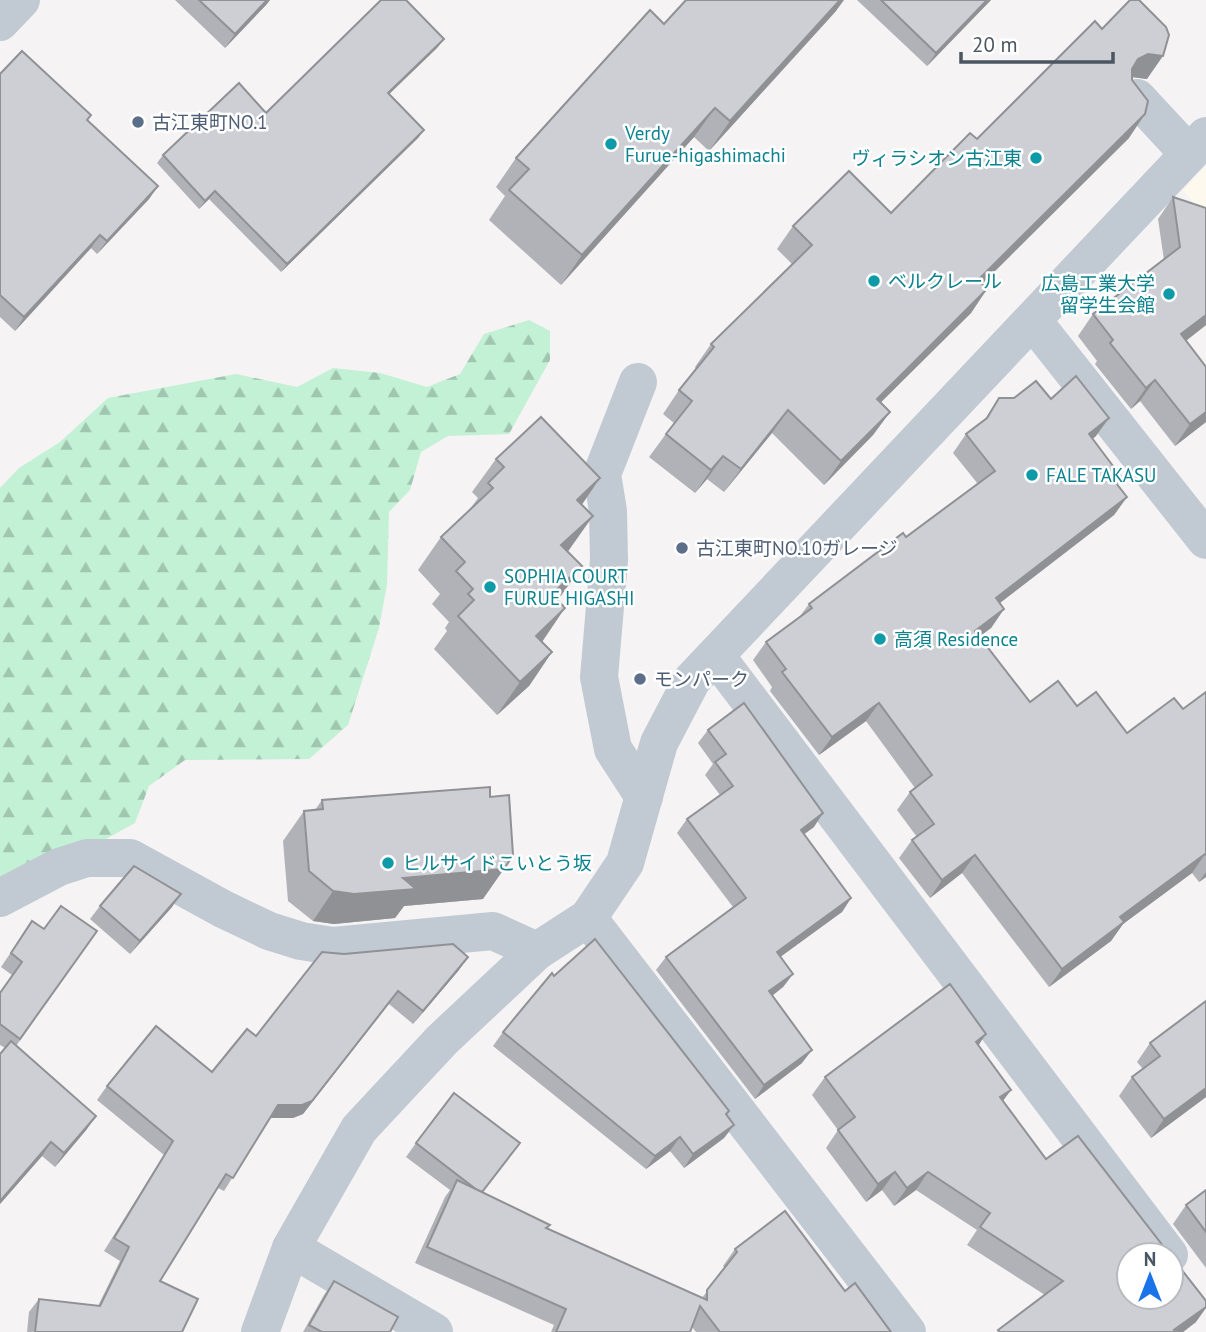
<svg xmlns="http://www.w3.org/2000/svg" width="1206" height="1332" viewBox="0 0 1206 1332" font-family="'PT Sans','Noto Sans JP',sans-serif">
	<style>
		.commercial { fill: #fdf9ef }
		.forest { fill: url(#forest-firs) }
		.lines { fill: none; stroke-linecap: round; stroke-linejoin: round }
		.minor { stroke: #c1cad2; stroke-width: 38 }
		.wall { fill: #b0b2b7 }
		.shaded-wall { fill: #909195 }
		.building { fill: #cdcfd5; stroke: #909195; stroke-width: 2 }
		.service-dot { fill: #5c6f8a; stroke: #fff; stroke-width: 2.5 }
		.culture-dot { fill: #0f9aa8; stroke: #fff; stroke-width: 2.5 }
		.labels { text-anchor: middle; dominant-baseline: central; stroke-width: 5; stroke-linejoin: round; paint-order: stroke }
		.service-label { font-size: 19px; fill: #4e5e75; stroke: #fff; text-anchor: start }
		.culture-label { font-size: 19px; fill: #0d838f; stroke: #fff; text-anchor: start }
	</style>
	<defs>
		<pattern id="forest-firs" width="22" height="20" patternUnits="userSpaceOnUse" patternTransform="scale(1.75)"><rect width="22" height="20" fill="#c3f1d5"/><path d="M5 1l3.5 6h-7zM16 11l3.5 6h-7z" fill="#a0c6b0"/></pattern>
	</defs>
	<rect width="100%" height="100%" fill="#f5f3f3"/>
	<!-- commercial -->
	<path class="commercial" d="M1206 166V220L1183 190Z"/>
	<!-- forest -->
	<path class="forest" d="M529 320 550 331V360L509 434 448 436 421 452 410 490 389 512 387 584 379 628 348 725 309 759 185 760 149 786 135 823 84 851 0 884V488L19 468 60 442 108 398 236 374 297 387 333 368 380 373 427 387 460 374 484 334Z"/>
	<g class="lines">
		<!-- minor -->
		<g class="minor">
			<path d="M0 22 21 0"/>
			<path d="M1137 98 1189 154"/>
			<path d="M1033 321 1206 540"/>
			<path d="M638 382 602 474 608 511 609 560 599 677 613 749 644 797"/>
			<path d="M716 656 1169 1255"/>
			<path d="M0 898 59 867 87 858H130L223 909 269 931 301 941 333 946 493 931 537 951"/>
			<path d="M588 918 907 1332"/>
			<path d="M291 1248 434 1332"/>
			<path d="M260 1332 291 1248 359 1129 442 1040 537 951 588 918 625 863 659 743 692 680 1206 136"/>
		</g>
	</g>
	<!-- wall -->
	<g class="wall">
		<path d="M175 0H270L266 5 225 48Z"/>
		<path d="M857 0H991L927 66Z"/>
		<path d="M836 11 709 151 694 137 561 285 489 220 505 196 496 187 516 158 664 24Z"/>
		<path d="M1095 21 1147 79 1132 77 1129 138 981 284 987 289 971 313 880 403 890 412 873 435 824 485 772 433 724 492 707 479 695 493 649 457 674 423 663 414 679 390 696 369 695 367 711 344 792 264 777 249 793 226 891 213 977 139Z"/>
		<path d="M438 47 389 94 424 130 418 138 281 272 209 199 199 209 157 163 163 155 266 113Z"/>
		<path d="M0 74 91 115 88 120 158 186 149 199 97 254 91 248 15 331 0 317Z"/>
		<path d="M1173 197 1206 325 1186 341 1206 367V422L1175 446 1140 401 1131 409 1095 364 1097 361 1078 336 1093 314 1164 260 1158 219Z"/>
		<path d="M999 398 1051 399 1096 436 1092 439 1122 478 1117 485 1127 497 1114 515 1000 603 1004 609 991 628 980 636 1030 702 1077 706 1127 733 1183 709 1206 692V877L1199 882 1192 873 1123 924 1111 941 1049 987 962 873 930 898 899 858 912 840 917 837 897 810 910 792 915 788 866 721 819 755 770 691 772 687 753 660 766 642 800 616 809 604 906 537 978 484 953 453 966 434 983 422Z"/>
		<path d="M496 459 582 505 569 550 567 552 558 600 542 642 552 652 529 686 497 715 434 649 447 631 445 628 449 622 432 604 440 594 418 570 441 537 468 512 478 498 472 492Z"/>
		<path d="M708 730 814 827 804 834 851 898 842 912 780 956 793 974 783 987 772 996 802 1063 755 1099 656 970 666 957 733 907 677 833 687 819 720 795 705 775 713 764 698 743Z"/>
		<path d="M322 800 483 899 404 906 395 918 334 924 313 921 288 901 283 841 304 811 315 810Z"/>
		<path d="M100 906 172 907 130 954 90 919Z"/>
		<path d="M32 921 44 929 97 931 16 1046 87 1129 55 1167 42 1156 0 1204V1054L5 1048 0 1045V993L12 975 1 967Z"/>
		<path d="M459 970 413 1024 389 1004 303 1114 293 1118H270L224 1191 218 1188 160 1281 182 1332H27L29 1312 39 1299 98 1306 120 1261 104 1251 164 1155 97 1100 107 1086 212 1072 256 1036Z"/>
		<path d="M503 1032 729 1111 727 1115 734 1125 724 1138 684 1168 670 1151 646 1169 493 1046Z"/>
		<path d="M1150 1043 1206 1097 1151 1138 1119 1096 1132 1077 1143 1069 1137 1062Z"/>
		<path d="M978 1046 1011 1090 1003 1101 1046 1159 1196 1322 1183 1332H997L1045 1295 967 1245 977 1230 916 1190 894 1206 882 1190 866 1202 826 1148 838 1130 812 1095 825 1077Z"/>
		<path d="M416 1143 510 1157 483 1192 548 1229 702 1298 725 1268 723 1266 735 1249 845 1291 891 1332H696L692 1327 690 1332H551L554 1325 415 1263 445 1197 450 1190 406 1157Z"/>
		<path d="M1206 1190V1268L1173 1224 1186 1205Z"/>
		<path d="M334 1281 390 1332H303L324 1295Z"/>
	</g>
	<!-- shaded-wall -->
	<g class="shaded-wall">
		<path d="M267 0H270L266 5 225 48 235 34Z"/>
		<path d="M840 0H844L836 11 709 151 730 121Z"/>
		<path d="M987 0H991L927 66 936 53Z"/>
		<path d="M444 39 438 47 382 101 388 93Z"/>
		<path d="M1148 54 1163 56 1147 79 1131 77 1122 82 1138 59Z"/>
		<path d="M715 108 694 137 561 285 582 255Z"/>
		<path d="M1145 114 1129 138 962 304 978 280Z"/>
		<path d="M424 130 418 138 281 272 287 264Z"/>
		<path d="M158 186 149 199 97 254 107 241Z"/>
		<path d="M215 191 209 199 199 209 205 201Z"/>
		<path d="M100 235 91 248 15 331 24 317Z"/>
		<path d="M987 289 971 313 860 423 877 399Z"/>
		<path d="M1206 315V325L1166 356 1181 334Z"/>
		<path d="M1155 380 1140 401 1131 409 1146 388Z"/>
		<path d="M788 410 772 433 724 492 741 469Z"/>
		<path d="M890 412 873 435 824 485 841 461Z"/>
		<path d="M1206 412V422L1175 446 1190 424Z"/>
		<path d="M1109 418 1096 436 1076 453 1089 434Z"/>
		<path d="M723 456 707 479 695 493 711 470Z"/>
		<path d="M600 478 577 512V500Z"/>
		<path d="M1127 497 1114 515 983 616 996 598Z"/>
		<path d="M593 516 569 550 538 579 561 545Z"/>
		<path d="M582 566 558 600 552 594Z"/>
		<path d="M565 608 542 642 536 636Z"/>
		<path d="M1004 609 991 628 963 649 975 631Z"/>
		<path d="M552 652 529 686 497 715 520 682Z"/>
		<path d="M879 703 866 721 819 755 832 737Z"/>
		<path d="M823 813 814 827 792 843 801 830Z"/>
		<path d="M1205 854 1192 873 1123 924 1111 941 1049 987 1062 969 1120 917Z"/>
		<path d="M975 855 962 873 930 898 942 880Z"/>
		<path d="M504 869 483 899 404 906 395 918 334 924 313 921 333 891 403 878Z"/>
		<path d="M1206 872V877L1199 882Z"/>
		<path d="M181 894 172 907 130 954 140 941Z"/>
		<path d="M851 898 842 912 768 966 777 952Z"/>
		<path d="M468 957 459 970 413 1024 423 1011Z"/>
		<path d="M793 974 783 987 760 1005 769 991Z"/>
		<path d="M398 991 303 1114 293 1118H268L278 1105Z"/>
		<path d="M986 1034 974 1052 976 1042Z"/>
		<path d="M812 1050 802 1063 755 1099 764 1085Z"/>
		<path d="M1206 1088V1097L1151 1138 1164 1119Z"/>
		<path d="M1011 1090 998 1107 1000 1097Z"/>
		<path d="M96 1116 87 1129 55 1167 64 1153Z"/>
		<path d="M734 1125 724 1138 684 1168 693 1154Z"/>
		<path d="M680 1137 670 1151 646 1169 655 1156Z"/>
		<path d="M51 1142 42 1156 0 1204V1201Z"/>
		<path d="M895 1172 882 1190 866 1202 878 1184Z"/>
		<path d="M928 1172 916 1190 894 1206 907 1188Z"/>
		<path d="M1206 1307V1308L1196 1322 1183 1332H1173Z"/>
	</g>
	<!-- building -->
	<g class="building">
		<path d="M199 0H267L235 34Z"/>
		<path d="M381 0H406L444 39 388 93 424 130 287 264 215 191 205 201 163 155 239 83 266 113Z"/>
		<path d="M686 0H840L730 121 715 108 582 255 509 190 529 169 516 158 650 10 664 24Z"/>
		<path d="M881 0H987L936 53Z"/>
		<path d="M1130 0H1139L1166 27 1169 35 1163 56 1148 54 1138 59 1132 69V80L1148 101 1145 114 978 280 987 289 877 399 890 412 841 461 788 410 741 469 723 456 711 470 666 434 692 401 679 390 714 347 711 344 812 245 793 226 849 171 891 213 970 133 977 139 1095 21 1102 29Z"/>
		<path d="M22 51 91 115 87 120 158 186 107 241 100 235 24 317 0 295V74Z"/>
		<path d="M1173 197 1206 208V315L1181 334 1206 367V412L1190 424 1155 380 1146 388 1110 343 1113 340 1093 314 1180 247Z"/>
		<path d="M1076 376 1109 418 1089 434 1122 478 1116 483 1127 497 996 598 1004 609 975 631 1030 702 1058 681 1077 706 1096 692 1127 733 1174 698 1183 709 1206 692V855L1205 854 1120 917 1124 922 1062 969 975 855 942 880 912 840 934 824 910 792 932 775 879 703 832 737 782 672 786 669 766 642 812 608 809 604 903 533 906 537 995 471 966 434 987 418 999 398H1014L1036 381 1051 399Z"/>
		<path d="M541 417 600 478 577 500 593 516 561 545 582 566 552 594 565 608 536 636 552 652 520 682 458 616 474 600 468 594 473 589 456 571 465 562 441 537 493 488 488 483 504 467 496 459Z"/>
		<path d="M744 703 823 813 801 830 851 898 777 952 793 974 769 991 812 1050 764 1085 666 957 746 898 687 819 733 786 715 762 726 754 708 730Z"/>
		<path d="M490 787V797L509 795 513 855 504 869 403 878 416 889 354 894 333 891 309 871 304 811 323 809 322 800Z"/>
		<path d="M134 866 181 894 140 941 100 906Z"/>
		<path d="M61 906 97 931 20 1039 0 1024V993L22 962 11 953 32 921 44 929Z"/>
		<path d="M595 939 729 1111 726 1114 734 1125 693 1154 680 1137 655 1156 503 1032 552 973 554 976Z"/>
		<path d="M453 944 468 957 423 1011 398 991 312 1101 302 1105H278L233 1178 226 1174 160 1281 198 1299 182 1332H35L39 1299 100 1306 129 1247 114 1238 173 1141 107 1086 156 1026 212 1072 247 1029 256 1036 322 952 344 954Z"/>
		<path d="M950 984 986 1034 976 1042 1011 1090 1000 1097 1046 1159 1078 1136 1170 1255H1129V1297H1171V1256L1206 1301V1307L1174 1330 1176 1332H1000L998 1330 1063 1281 980 1227 990 1213 928 1172 907 1188 895 1172 878 1184 838 1130 855 1117 825 1077Z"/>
		<path d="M1206 1001V1088L1164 1119 1132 1077 1160 1056 1150 1043Z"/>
		<path d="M11 1041 96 1116 64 1153 51 1142 0 1201V1054Z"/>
		<path d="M454 1093 520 1143 482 1192 477 1190 416 1143Z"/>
		<path d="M457 1180 550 1225 546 1228 707 1300V1290L737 1252 735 1249 785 1211 845 1291 855 1283 891 1332H720L700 1306 690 1332H556L566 1309 427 1247Z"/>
		<path d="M1206 1190V1232L1186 1205Z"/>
		<path d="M334 1281 398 1317 390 1332H322L309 1325Z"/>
	</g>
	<!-- markers -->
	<g class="service-dot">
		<circle cx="138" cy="122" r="7"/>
		<circle cx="682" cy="548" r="7"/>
		<circle cx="640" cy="679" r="7"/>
	</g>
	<g class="culture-dot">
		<circle cx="611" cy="144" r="7"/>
		<circle cx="1036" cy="158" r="7"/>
		<circle cx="874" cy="281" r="7"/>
		<circle cx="1169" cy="294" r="7"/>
		<circle cx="1032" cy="475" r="7"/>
		<circle cx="490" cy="587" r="7"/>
		<circle cx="880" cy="639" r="7"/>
		<circle cx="388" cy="863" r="7"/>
	</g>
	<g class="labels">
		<!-- service labels -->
		<g class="service-label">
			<text x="152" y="122">古江東町NO.1</text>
			<text x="696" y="548">古江東町NO.10ガレージ</text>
			<text x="654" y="679">モンパーク</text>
		</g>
		<!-- culture labels -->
		<g class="culture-label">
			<text x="625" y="133">Verdy<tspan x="625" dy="22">Furue-higashimachi</tspan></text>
			<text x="1022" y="158" text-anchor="end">ヴィラシオン古江東</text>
			<text x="888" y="281">ベルクレール</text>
			<text x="1155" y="283" text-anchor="end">広島工業大学<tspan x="1155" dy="22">留学生会館</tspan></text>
			<text x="1046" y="475">FALE TAKASU</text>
			<text x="504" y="576">SOPHIA COURT<tspan x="504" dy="22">FURUE HIGASHI</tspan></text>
			<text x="894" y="639">高須 Residence</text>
			<text x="402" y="863">ヒルサイドこいとう坂</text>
		</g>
	</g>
	<!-- north arrow -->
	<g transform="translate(1150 1276)"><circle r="33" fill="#ffffff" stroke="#b7bbc0" stroke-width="2"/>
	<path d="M0-5L12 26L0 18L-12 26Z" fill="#1a73e8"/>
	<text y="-10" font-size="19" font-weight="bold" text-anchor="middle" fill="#4a5661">N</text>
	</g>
	<!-- scale -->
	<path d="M961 52v10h152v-10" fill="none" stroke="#4a5661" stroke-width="3.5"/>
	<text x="972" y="52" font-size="21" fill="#4a5661" stroke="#ffffff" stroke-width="5" paint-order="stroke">20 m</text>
</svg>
